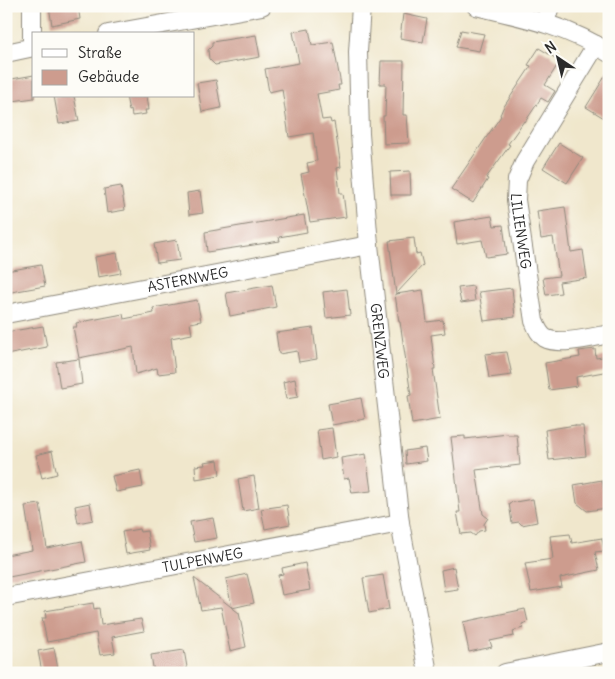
<svg xmlns="http://www.w3.org/2000/svg" width="615" height="679" viewBox="0 0 615 679" font-family="Delius,sans-serif">
	<style>
		.building { fill: #cd9c8e }
		.lines { fill: none; stroke-linecap: round; stroke-linejoin: round }
		.minor-casing { stroke: #8e897c; stroke-width: 20 }
		.minor { stroke: #fff; stroke-width: 18 }
		.labels { text-anchor: middle; dominant-baseline: central; stroke-width: 4; stroke-linejoin: round; paint-order: stroke }
		.street-label { font-size: 14px; fill: #2b2b2b; stroke: #fdfcf7 }
	</style>
	<rect width="100%" height="100%" fill="#fdfcf7"/>
	<filter id="ink" filterUnits="userSpaceOnUse"><feTurbulence type="fractalNoise" baseFrequency=".02" numOctaves="2"/><feDisplacementMap in="SourceGraphic" scale="10" xChannelSelector="R" yChannelSelector="G"/><feConvolveMatrix kernelMatrix="1 2 1 2 8 2 1 2 1" color-interpolation-filters="sRGB"/></filter>
	<filter id="wash" filterUnits="userSpaceOnUse"><feTurbulence type="fractalNoise" baseFrequency=".0096" numOctaves="4" result="noise"/><feDisplacementMap in="SourceGraphic" scale="20" xChannelSelector="R" yChannelSelector="G"/><feGaussianBlur stdDeviation="1.12" result="paint"/><feColorMatrix in="noise" values="0 0 0 0 0 0 0 0 0 0 0 0 0 0 0 0 0 1.4 0 .05"/><feComposite in="paint" operator="in"/></filter>
	<g filter="url(#wash)">
		<rect width="100%" height="100%" fill="#f0e7cc"/>
		<g id="blocks">
			<!-- building -->
			<g class="building">
				<path d="M49 6H78L80 19 52 25Z"/>
				<path d="M403 14 427 19 423 42 400 38Z"/>
				<path d="M309 29 312 45 333 42 341 85H338L339 90 317 94 322 120 330 119 331 123 334 122 341 167 337 168 340 193H343L346 217 310 222 301 174 309 172 307 163 317 161 313 133 289 137 282 89 269 92 265 69 299 63 293 32Z"/>
				<path d="M461 30 484 34 479 51 456 47Z"/>
				<path d="M256 35 260 57 215 65 209 59 208 50 212 46V42Z"/>
				<path d="M539 48 560 61 545 85 555 91 548 102 541 98 525 122 524 121 508 144 510 145 486 178 488 179 473 203 451 189 501 116 500 115 503 108 531 66 528 65Z"/>
				<path d="M381 61H404L403 115H407L409 143 384 144 383 116H385L386 84H380Z"/>
				<path d="M609 70V121L586 107Z"/>
				<path d="M34 75V98L6 102V80Z"/>
				<path d="M216 80 221 108 202 112 197 83Z"/>
				<path d="M54 96H74L79 121 59 124Z"/>
				<path d="M126 96H147L149 110H145L146 114 132 116 131 110 129 111Z"/>
				<path d="M559 143 583 158 567 183 543 168Z"/>
				<path d="M410 171 411 195H391L390 172Z"/>
				<path d="M121 186 125 210 107 213 104 189Z"/>
				<path d="M200 191 203 213 189 215 187 193Z"/>
				<path d="M565 207 571 252 583 250 587 278 559 282 561 293 546 295 543 278 559 276 553 237 541 239 537 211Z"/>
				<path d="M304 215 307 232 279 237 280 241 207 252 205 232Z"/>
				<path d="M492 216 494 226 503 225 507 254 486 257 482 240 457 244 454 222Z"/>
				<path d="M414 238 416 254 420 253 423 265 396 294 423 290 427 322 443 320 445 333 431 335 435 369H433L440 419 412 424 408 396 411 395 400 322H399L395 294H396L389 241Z"/>
				<path d="M177 240 180 260 157 263 154 244Z"/>
				<path d="M117 253 121 273 98 277 95 257Z"/>
				<path d="M41 265 45 286 6 293V271Z"/>
				<path d="M272 285 276 307 230 316 226 293Z"/>
				<path d="M473 286 475 301 461 303 458 288Z"/>
				<path d="M512 288 515 317 484 321 479 292Z"/>
				<path d="M347 289 350 315 326 318 323 292Z"/>
				<path d="M197 300 201 321 190 323 192 334 171 338 175 372 158 374 157 368 136 374 133 347 79 358 73 327H77L76 323 123 314 124 319 154 313 153 308Z"/>
				<path d="M43 326 47 347 6 355V332Z"/>
				<path d="M313 328 317 359 299 362 297 351 279 354 276 333Z"/>
				<path d="M595 349 596 358 609 356V371L576 377 577 386 549 390 545 363 580 357 579 351Z"/>
				<path d="M507 352 512 375 489 378 485 354Z"/>
				<path d="M79 359 82 384 60 388 56 362Z"/>
				<path d="M295 379 298 397 286 399 283 382Z"/>
				<path d="M361 398 365 419 332 425 328 404Z"/>
				<path d="M575 425V426H583L586 456 549 460 545 430Z"/>
				<path d="M332 428 336 457 321 460 317 430Z"/>
				<path d="M508 434V435H517L520 465 476 470 483 514 488 518 484 524 485 530 479 531 475 536 471 533 461 534 457 512H460L451 437 465 436V439Z"/>
				<path d="M425 448 427 461 406 464 405 451Z"/>
				<path d="M52 451 57 474 42 478 36 455Z"/>
				<path d="M366 454 371 491 352 493 349 478 344 479 341 458Z"/>
				<path d="M218 460 220 475 196 479 195 466 205 465 204 462Z"/>
				<path d="M140 470 143 487 116 492 112 476Z"/>
				<path d="M254 476 259 508 243 511 238 479Z"/>
				<path d="M602 480 607 508 587 511 577 503 574 485Z"/>
				<path d="M533 499 537 522 522 525 519 522 512 523 509 503Z"/>
				<path d="M90 503 93 520 78 523 75 506Z"/>
				<path d="M40 504 47 548 82 541 86 562 9 577 6 555 32 550 25 506Z"/>
				<path d="M287 505 290 524 265 529 261 509Z"/>
				<path d="M213 518 217 538 194 542 190 522Z"/>
				<path d="M139 529 140 532 147 531 150 550 126 554 122 532Z"/>
				<path d="M570 534 572 543 602 538 604 551 595 552 599 570 560 578 562 587 531 592 525 563 553 559 550 536Z"/>
				<path d="M305 563 310 590 282 595 278 575 283 574 282 568Z"/>
				<path d="M454 567 458 589 444 591 441 570Z"/>
				<path d="M247 574 254 603 232 608 226 579Z"/>
				<path d="M383 575 389 609 369 613 363 578Z"/>
				<path d="M194 578 239 613 246 647 230 651 221 607 201 610Z"/>
				<path d="M93 603 94 609 99 608 101 625 141 619 144 631 112 637 115 653 100 655 96 633 47 642 42 618H46L45 611Z"/>
				<path d="M525 609 528 622 522 624 523 628 513 631 514 636 490 641 492 647 469 652 463 622Z"/>
				<path d="M54 648 58 669 42 672 38 651Z"/>
				<path d="M184 650 188 673H154L151 655Z"/>
			</g>
		</g>
	</g>
	<g filter="url(#ink)">
		<use href="#blocks" fill-opacity="0" stroke="#8e897c" stroke-width="1"/>
		<g class="lines">
			<defs>
				<g id="minor">
					<path d="M32 6V47"/>
					<path id="s1" d="M361 6 358 52 360 134 369 245 400 523 428 673"/>
					<path d="M476 6C523 17 568 26 609 53"/>
					<path d="M545 23 550 6"/>
					<path d="M108 34 262 6"/>
					<path id="s2" d="M596 45 525 161 517 180 516 200 534 321C537 328 539 334 545 338 559 346 593 337 609 334"/>
					<path d="M6 53 34 47"/>
					<path id="s3" d="M6 314 369 245"/>
					<path id="s4" d="M6 597 400 523"/>
					<path d="M505 673 609 652"/>
				</g>
			</defs>
			<!-- minor casing -->
			<use href="#minor" class="minor-casing"/>
			<!-- minor -->
			<use href="#minor" class="minor"/>
		</g>
	</g>
	<g class="labels">
		<!-- street labels -->
		<g class="street-label">
			<text stroke="none"><textPath href="#s2" startOffset="208">LILIENWEG</textPath></text>
			<text stroke="none"><textPath href="#s3" startOffset="185">ASTERNWEG</textPath></text>
			<text stroke="none"><textPath href="#s1" startOffset="336">GRENZWEG</textPath></text>
			<text stroke="none"><textPath href="#s4" startOffset="200">TULPENWEG</textPath></text>
		</g>
	</g>
	<!-- margin -->
	<rect width="615" height="679" fill="none" stroke="#fdfcf7" stroke-width="25"/>
	<!-- legend -->
	<rect x="32" y="32" width="162" height="65" fill="#fdfcf7" stroke="#a9a8a5"/>
	<rect x="42" y="49" width="25" height="8" fill="#ffffff" stroke="#a9a8a5"/>
	<text x="78" y="58" font-size="15" fill="#2b2b2b">Straße</text>
	<rect x="42" y="70" width="25" height="15" fill="#cd9c8e" stroke="#a9a8a5"/>
	<text x="78" y="82" font-size="15" fill="#2b2b2b">Gebäude</text>
	<!-- north arrow -->
	<g transform="translate(558 58) rotate(325)" stroke="#fdfcf7" stroke-width="4" paint-order="stroke">
	<path d="M0-4L9 19L0 12L-9 19Z" fill="#2b2b2b"/>
	<text y="-8" font-size="14" font-weight="bold" text-anchor="middle" fill="#2b2b2b">N</text>
	</g>
</svg>
